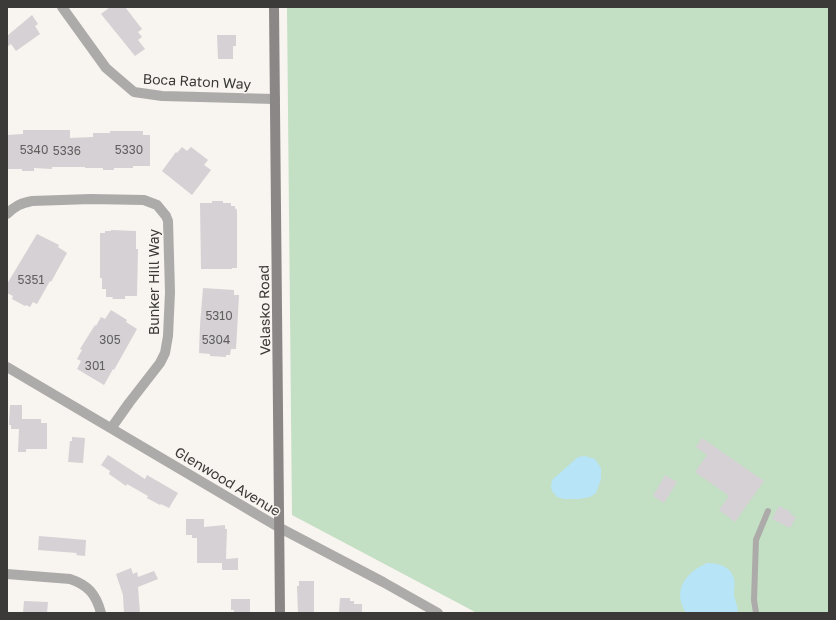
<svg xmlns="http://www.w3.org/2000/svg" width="836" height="620" viewBox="0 0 836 620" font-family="'Golos Text',sans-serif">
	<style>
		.green { fill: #c3dfc4 }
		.water { fill: #b7e4f6 }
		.building { fill: #d5d1d5 }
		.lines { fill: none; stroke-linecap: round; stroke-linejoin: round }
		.lane { stroke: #adabaa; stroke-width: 6 }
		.street { stroke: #adabaa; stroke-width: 10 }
		.secondary { stroke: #8b8786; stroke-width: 10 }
		.labels { text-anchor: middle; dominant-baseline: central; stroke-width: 3; stroke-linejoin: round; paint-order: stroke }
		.number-label { font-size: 12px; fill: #62605f }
		.street-label { font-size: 14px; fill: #3b3a38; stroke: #f8f4ef }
	</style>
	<rect width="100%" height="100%" fill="#f8f4ef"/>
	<!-- green -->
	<path class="green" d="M287 7H829V613H477L292 515Z"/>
	<!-- water -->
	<g class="water">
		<path d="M585 456 595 459 601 468V479L596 493 590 497 579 499H564L557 497 552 491 551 487 552 480 578 457Z"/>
		<path d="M707 563C718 563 731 566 734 579 735 584 734 589 734 595 735 601 738 606 738 613H686C672 590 685 573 707 563Z"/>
	</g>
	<!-- building -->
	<g class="building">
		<path d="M110 7H125L142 29 138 32 142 37 138 40 145 49 135 56 101 14Z"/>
		<path d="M32 15 38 24 35 26 40 34 16 51 11 44 7 47V36Z"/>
		<path d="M217 35H236V46H233V59H218Z"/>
		<path d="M23 130H70V138L93 137V133H110V131H143V135H150V166H133V168H114V170H103V168H85V167H52V169L34 168V171H22V169H7V135L23 134Z"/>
		<path d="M182 147 187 151 191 147 208 160 204 165 211 170 192 195 162 171 176 152 177 153Z"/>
		<path d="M212 201H223V203H231V206H235V208L237 210V268H232V269H201L200 203H212Z"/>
		<path d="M111 230 136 231V249H138L137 296H125V299H112L113 297H106V289H102V278H100V233H105V231H111Z"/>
		<path d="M37 234 59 245 58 247 67 253 51 282 50 281 37 304 33 302 30 307 26 305 25 306 12 299 13 296 7 293V284Z"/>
		<path d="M203 288 234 290V295H239L236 349H231L230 355H226V357L210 356V354L199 353 200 325Z"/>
		<path d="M111 310 127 320 126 322 137 329 114 370 113 369 104 385 77 369 81 361 77 359 82 350 80 349 95 325 96 326 101 317 105 319Z"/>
		<path d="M10 405H22V419H41V423H47V449H26V452H18L19 429H11V425H9Z"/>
		<path d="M72 437 85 438 83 463 68 462 70 441H72Z"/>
		<path d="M702 438 764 481 735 522 719 510 729 496 695 472 707 455 696 447Z"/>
		<path d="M108 455 145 479 147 475 178 493 169 508 161 504 160 505 147 498 148 496 127 484 126 486 109 474 110 471 101 465Z"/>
		<path d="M665 475 677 482 664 503 653 496Z"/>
		<path d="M779 506 791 512 790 514 796 517 790 528 772 519Z"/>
		<path d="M186 519H204V527L225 525V529H227L226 559 238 558V570H222V563H197V538H192V535H186Z"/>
		<path d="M39 536 86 540 85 556 76 555 77 553 38 550Z"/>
		<path d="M131 568 133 574 137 572 138 577 154 571 158 579 138 587 140 613H124L123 595 116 574Z"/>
		<path d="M299 581H314V613H298L297 586H299Z"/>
		<path d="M340 598H350V601H354V604H362V613H339Z"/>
		<path d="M231 599H250V612H234V610H231Z"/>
		<path d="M24 601 48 602 47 613H23Z"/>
	</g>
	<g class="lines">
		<!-- lane -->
		<path class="lane" d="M756 613 754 600 756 540 768 511"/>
		<!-- street -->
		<g class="street">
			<path d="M62 7 106 68 134 92 162 96 275 99"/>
			<path d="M7 214C15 206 21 203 32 201L91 199 144 200 157 205 166 216 168 221 170 292 168 336 165 353 160 363 129 403 112 427"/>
			<path d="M7 367 280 528 383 582 438 613"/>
			<path d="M7 574 70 579C88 585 96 594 101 613"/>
		</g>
		<!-- secondary -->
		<path class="secondary" d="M274 7 280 613"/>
	</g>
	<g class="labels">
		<!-- number labels -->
		<g class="number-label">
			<text x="34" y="149">5340</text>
			<text x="129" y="149">5330</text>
			<text x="67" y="150">5336</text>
			<text x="31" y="279">5351</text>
			<text x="219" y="315">5310</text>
			<text x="110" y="339">305</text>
			<text x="216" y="339">5304</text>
			<text x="95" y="365">301</text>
		</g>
		<!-- street labels -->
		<g class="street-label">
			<text transform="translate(197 81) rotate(3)">Boca Raton Way</text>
			<text transform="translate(153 282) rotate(-90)">Bunker Hill Way</text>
			<text transform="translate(264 310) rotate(-91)">Velasko Road</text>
			<text transform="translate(228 481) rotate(31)">Glenwood Avenue</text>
		</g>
	</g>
	<!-- border -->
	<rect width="836" height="620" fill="none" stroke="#3b3a38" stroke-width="16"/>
</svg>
